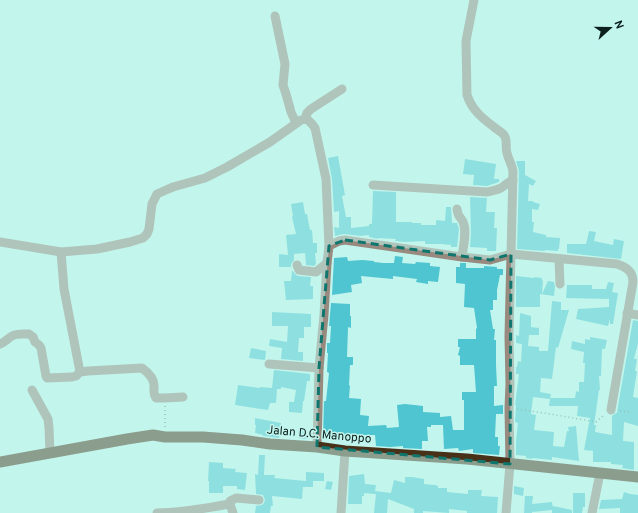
<svg xmlns="http://www.w3.org/2000/svg" width="638" height="513" viewBox="0 0 638 513" font-family="Overpass,sans-serif">
	<style>
		.building { fill: #4ec5d0 }
		.lines { fill: none; stroke-linecap: round; stroke-linejoin: round }
		.path { stroke: #5e817c; stroke-width: 1.5; stroke-dasharray: 1 3; stroke-linecap: butt }
		.minor { stroke: #988a7e; stroke-width: 9 }
		.trunk { stroke: #483119; stroke-width: 11 }
		.marked { fill: none; stroke: #0f766e; stroke-width: 3; stroke-dasharray: 8 5; stroke-linejoin: round }
		.labels { text-anchor: middle; dominant-baseline: central; stroke-width: 3; stroke-linejoin: round; paint-order: stroke }
		.street-label { font-size: 12px; fill: #0c201e; stroke: #c2f5ed }
	</style>
	<rect width="100%" height="100%" fill="#c2f5ed"/>
	<!-- building -->
	<g class="building">
		<path d="M338 156 345 195 342 196 346 217H351V228L369 226V224H372L373 191 396 192V222H412V223H421V225H436V220L445 221 446 207H451L452 223H457L459 229 457 247H451V245L441 244H425V241L405 242 395 241 396 239 378 238V239L369 237V235L361 236 344 234 335 236 334 227 339 228V211L334 212 332 179 328 158Z"/>
		<path d="M465 159 496 164 494 179H499V182L487 186 473 185 474 175 463 174Z"/>
		<path d="M516 161H525V175L536 181 533 186 529 184 528 201H533V202L540 204 538 210 532 209V222H534L533 232 546 235V237L560 238 559 249H558V251L545 250V251L517 249 519 171Z"/>
		<path d="M470 197 487 198 486 212H495L494 228H497L496 251H487V248L470 247 471 233Z"/>
		<path d="M303 202 305 214H307L310 230H312L313 243H317V253H315L316 264 314 266 306 265 305 253 294 254V260L291 264V267H279V254L288 255 286 235 296 234 292 217 293 216 291 204Z"/>
		<path d="M589 231 596 232 594 241 613 245 614 239 624 241 621 259 567 253V244H586Z"/>
		<path d="M395 256 403 257 402 263 415 264 416 262 430 263V266L440 267 438 282 428 281V284L416 282 417 279 393 276V279L361 276 362 283 351 285 352 292 332 295 334 258 347 257 348 261 362 260 374 261V262L383 263H394Z"/>
		<path d="M460 263H466V268H484V266L497 267V269H503V275H500L497 290V300H493V310H490L493 329H495L494 340H496V365L497 386H494V406L503 405V414H496L495 437H498V446H500L499 455 473 453V449L459 451 458 448 444 449 443 425H431V427H427L428 441H422V449L403 448V446L390 447 376 446 375 435H356L355 440 343 439V440H341V441L323 439 324 401H326L329 373 327 372 328 353H327V343H330L331 326H329L331 303 350 304V316H351V328L348 327 347 357H353V365H350L349 385 350 386 349 398 361 399 360 415 369 416 368 426 386 425 387 428 399 427 397 405 405 404 423 406V412L440 413V417L451 416 453 430H464V400H462V392H476L474 365H460V356L458 355 460 347H458V339H476V329L477 328 474 308 464 307 465 284 456 283V267H460Z"/>
		<path d="M292 271H293L295 274 298 276 311 277 310 286H313V299L286 300 284 281H291Z"/>
		<path d="M516 276 534 278V277L542 278V280L543 281 542 294 548 281 554 282 555 287 554 296 540 294V307H516Z"/>
		<path d="M608 282 614 283 612 292 618 293 613 324H610V319L608 326 576 319 578 309 609 307V299L566 298 567 285H592V289H606Z"/>
		<path d="M552 301 561 302V310H569L558 348 556 347 552 379 541 378 540 392 551 394 550 398H575L576 391 579 392V382H584L585 363H583L584 352 571 349 572 341 585 344V339L590 340V337L607 340 605 349H602L601 376H599L600 390H599L594 425H596L595 432 612 435V416L616 413H617L618 406 633 320 638 321V343L634 359H637L635 371H637L633 397 638 398V426L624 422 623 441 634 442V470L622 468 623 465 611 464V462H593V451L584 450 590 418 577 416 578 406H549L550 399 533 397 531 414 536 415 534 430 554 432 553 446 564 447 567 431H569L568 427 576 426 579 461 552 457V460L533 458 532 459 526 458V456L516 455V441L518 423 515 422 516 405H515L519 374H516V367H517L518 361 521 362 522 344 516 343V335L519 336 520 313 531 316V327L539 328V335H529L528 346 539 347V351H548Z"/>
		<path d="M272 312 311 314V327H304V338H299L298 352H303V361L281 359 282 348 269 346 270 339 287 342 288 326H272Z"/>
		<path d="M251 348 266 351 265 360 249 358Z"/>
		<path d="M274 370 310 374V381H307L304 401H303L302 413 289 412V402H294L296 390 281 387V389H277L276 403H270L268 410 235 405 238 385 260 388V387L272 388Z"/>
		<path d="M255 418 281 423 279 438 263 436V435L255 433 256 425H255Z"/>
		<path d="M298 430H307V439L298 438Z"/>
		<path d="M259 455H265L264 475H275L274 478 306 481V472L324 473V481H313V487H303L302 499 272 496 273 506H271L270 513H255L256 506 262 505 264 503 265 500 263 495 256 494 255 474 258 475Z"/>
		<path d="M209 462 223 463V468L236 469 235 472 247 473 245 490 237 489V486H223V493H209V481H208Z"/>
		<path d="M364 474 365 484 376 485 375 491 391 493 394 480 405 483V477H412L424 479V484L435 485 438 486V488H447V492L468 494V490H482L481 496 498 497 497 513H467V511L449 509V513L423 511V513H414V509L388 499 387 513H374L376 494H375L364 493V496H362V504H348L349 476Z"/>
		<path d="M327 481 333 482 331 490 325 489Z"/>
		<path d="M514 486 524 488 523 496 514 494Z"/>
		<path d="M624 492 630 494 638 495V513H620V508L599 509 601 500 622 499Z"/>
		<path d="M573 493H585V507H583L582 513H573Z"/>
		<path d="M525 496H533L532 504 552 502 553 508V506L572 510V513H552V510L532 512V513H524Z"/>
	</g>
	<g class="lines">
		<!-- path -->
		<g class="path">
			<path d="M165 406V429"/>
			<path d="M517 409 550 414 596 422 604 415"/>
			<path d="M620 411 632 412"/>
		</g>
		<!-- minor -->
		<g class="minor">
			<path d="M474 0 466 41 467 95C472 110 482 118 494 127 497 130 502 132 504 135 508 140 505 148 507 153 508 159 512 164 513 171L509 336 510 384 509 408 510 464 506 513"/>
			<path d="M275 16 285 64 283 85 286 94 291 112 296 123"/>
			<path d="M305 119 307 113 311 109 342 89"/>
			<path d="M373 185 487 192C492 191 497 190 501 188 506 185 508 182 513 180"/>
			<path d="M457 209C458 217 459 215 462 220 468 229 463 247 462 257"/>
			<path d="M0 242 61 252 97 249 130 242 143 238 147 234 149 229 152 204 157 194 166 190 173 187 205 178 227 167 270 142 301 120 305 119 308 120 312 124 315 128 326 179 329 246"/>
			<path d="M61 252 64 289 80 372"/>
			<path d="M559 259 560 284"/>
			<path d="M297 265 299 270 316 272 327 263"/>
			<path d="M627 313 638 315"/>
			<path d="M0 344C5 342 7 339 12 336 17 333 24 334 29 334L33 337 35 342 39 345 41 348 46 376 47 378 72 377 76 376 80 372 88 371 142 368C149 373 155 379 154 388 154 392 153 394 156 398H165L183 397"/>
			<path d="M269 364 319 368"/>
			<path d="M32 390 48 419 49 428 50 453"/>
			<path d="M317 447 319 368 324 315 327 263 329 246 339 241 345 240 462 257 490 260 511 254 617 264C626 267 633 271 633 282L611 410"/>
			<path d="M157 513C182 513 206 508 230 504"/>
			<path d="M233 513 230 504V501L236 498 259 500"/>
			<path d="M341 513 345 451"/>
			<path d="M592 513 600 473"/>
		</g>
		<!-- trunk -->
		<path class="trunk" d="M0 462 127 439 153 435 165 437H203L242 440 270 444 317 447 345 451 467 459 638 477"/>
	</g>
	<!-- marked area -->
	<path d="M0 0H638V513H0ZM345 240 490 260 511 254 510 464 317 447 319 368 329 246Z" fill="#c2f5ed" fill-opacity=".55" fill-rule="evenodd"/>
	<path class="marked" d="M345 240 490 260 511 254 510 464 317 447 319 368 329 246Z"/>
	<g class="labels">
		<!-- street labels -->
		<g class="street-label">
			<text transform="translate(319 435) rotate(5)">Jalan D.C. Manoppo</text>
		</g>
	</g>
	<!-- north arrow -->
	<g transform="translate(610 28) rotate(69)" stroke="#c2f5ed" stroke-width="3" paint-order="stroke">
	<path d="M0-3L7 15L0 10L-7 15Z" fill="#0c201e"/>
	<text y="-6" font-size="11" font-weight="bold" text-anchor="middle" fill="#0c201e">N</text>
	</g>
</svg>
